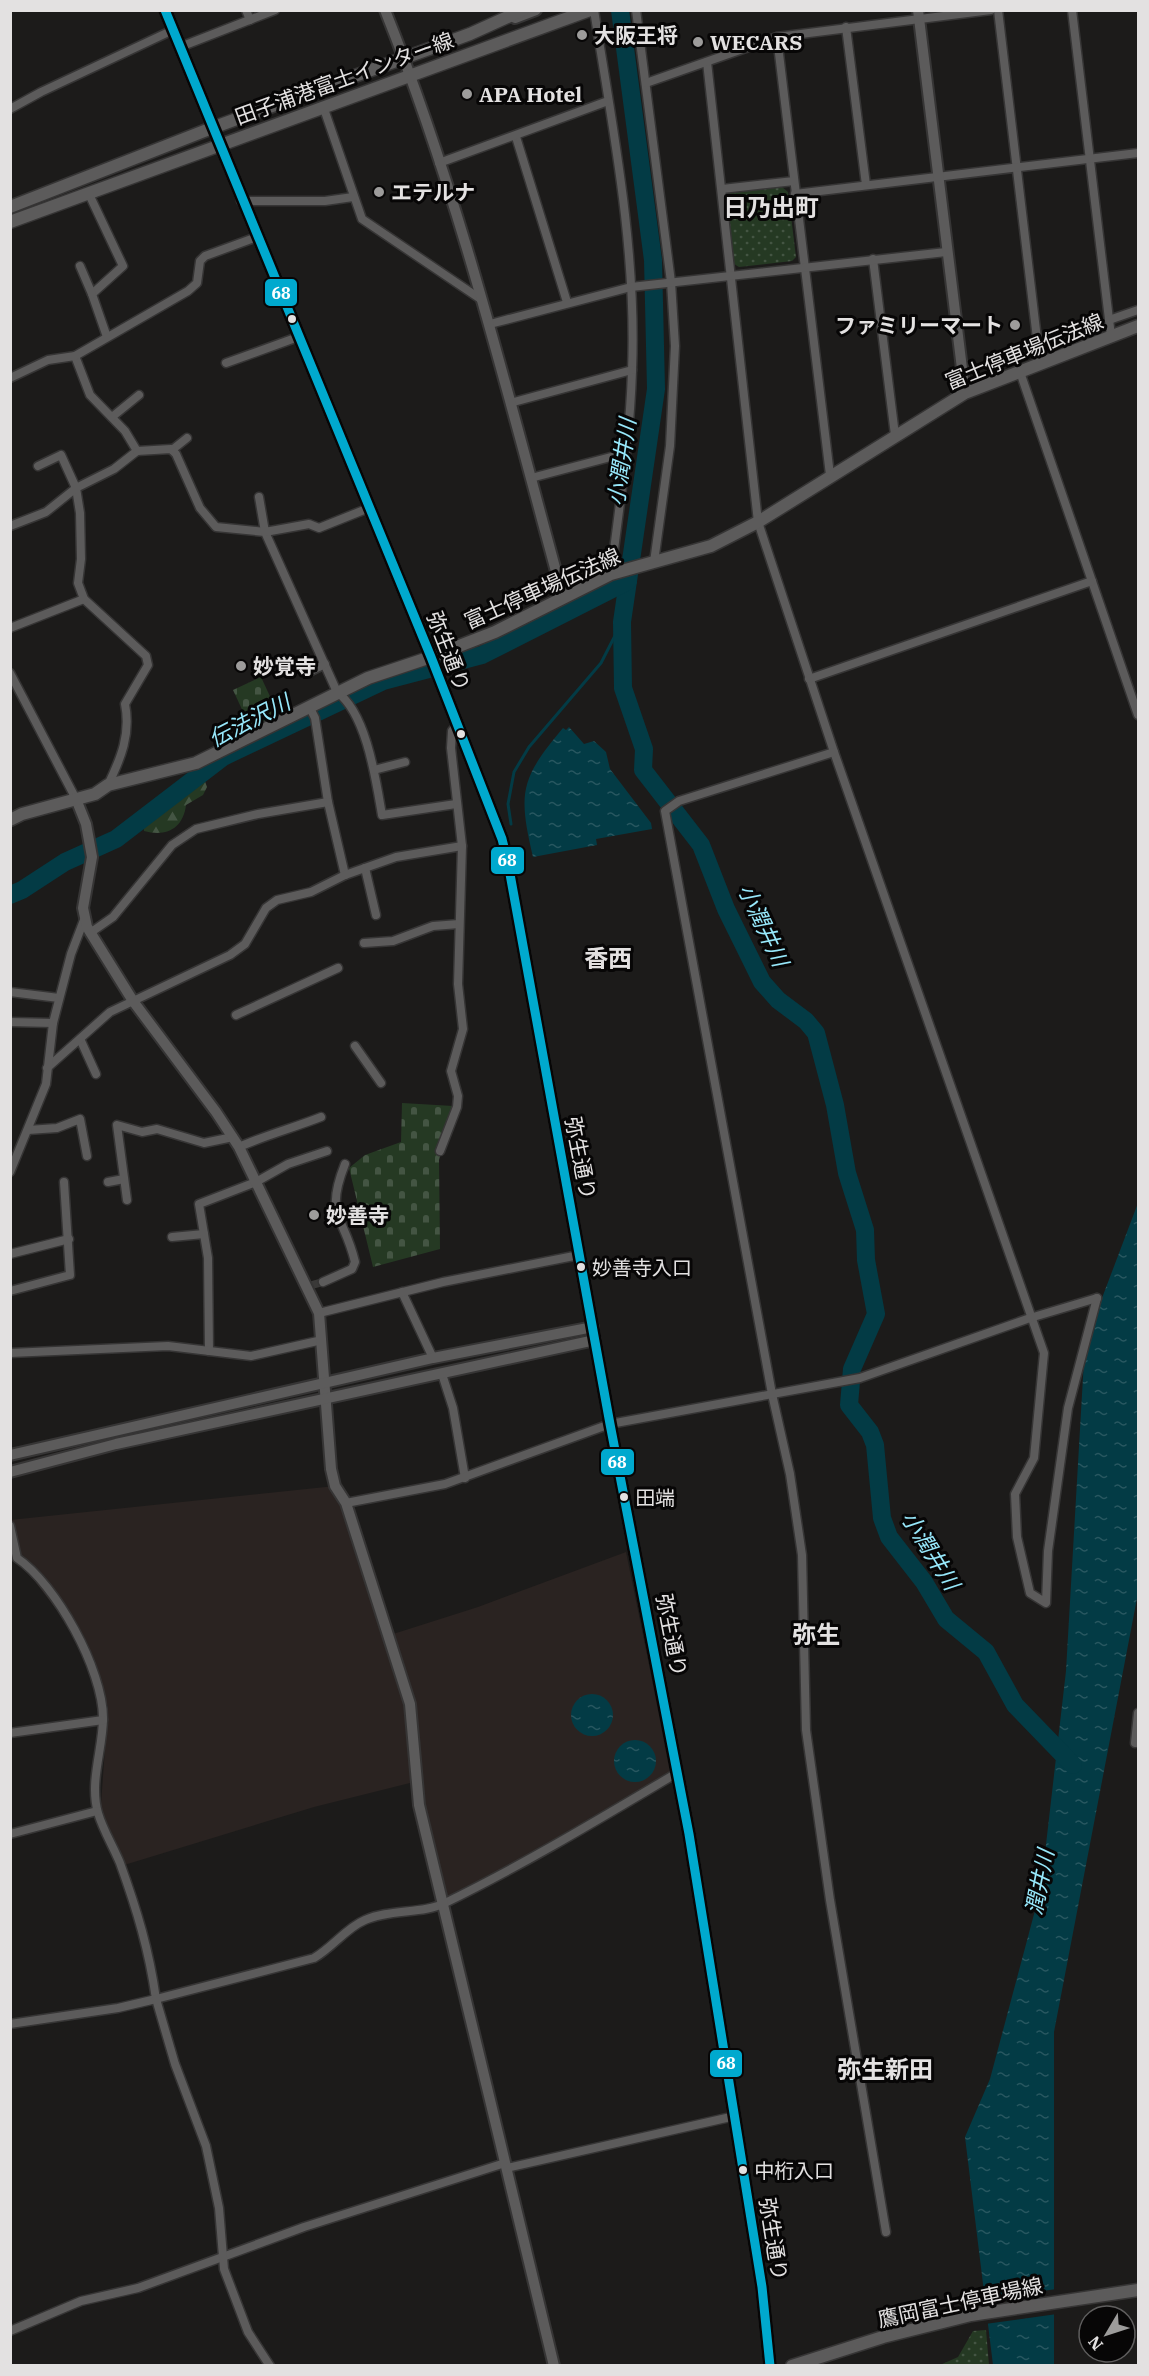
<svg xmlns="http://www.w3.org/2000/svg" width="1149" height="2376" viewBox="0 0 1149 2376" font-family="'IBM Plex Serif','Noto Sans JP',serif">
	<style>
		.built { fill: #2a2321 }
		.grass { fill: url(#grass-dots) }
		.forest { fill: url(#forest-firs) }
		.cemetery { fill: url(#cemetery-stones) }
		.water { fill: url(#water-ripples) }
		.pier { fill: #1c1b1a }
		.lines { fill: none; stroke-linecap: round; stroke-linejoin: round }
		.stream { stroke: #033b45; stroke-width: 3 }
		.river { stroke: #033b45; stroke-width: 18 }
		.minor-tunnel { stroke: #3a3938; stroke-width: 8; stroke-dasharray: 8 4; stroke-linecap: butt }
		.minor-casing { stroke: #363535; stroke-width: 11 }
		.tertiary-casing { stroke: #363535; stroke-width: 14 }
		.secondary-casing { stroke: #363535; stroke-width: 15 }
		.minor { stroke: #5c5b5b; stroke-width: 8 }
		.tertiary { stroke: #5c5b5b; stroke-width: 10 }
		.secondary { stroke: #5c5b5b; stroke-width: 12 }
		.bus-1-casing { stroke: #070606; stroke-width: 14 }
		.bus-1 { stroke: #00a9ce; stroke-width: 9 }
		.poi-dot { fill: #9d9c9b; stroke: #070606; stroke-width: 2 }
		.bus-dot { fill: #e3e1e1; stroke: #070606; stroke-width: 2 }
		.labels { text-anchor: middle; dominant-baseline: central; stroke-width: 6; stroke-linejoin: round; paint-order: stroke }
		.bus-label { font-size: 20px; fill: #e3e1e1; stroke: #070606; text-anchor: start }
		.poi-label { font-size: 21px; font-weight: bold; fill: #e3e1e1; stroke: #070606; text-anchor: start }
		.street-label { font-size: 21px; fill: #e3e1e1; stroke: #070606 }
		.water-label { font-size: 22px; font-style: italic; fill: #97e8fb; stroke: #070606 }
		.quarter-label { font-size: 24px; font-weight: bold; fill: #e3e1e1; stroke: #070606 }
		.line-badge { stroke: #070606; stroke-width: 2 }
		.badge-label { font-size: 16px; text-anchor: middle; font-weight: bold; fill: #fff }
	</style>
	<defs>
		<pattern id="grass-dots" width="8" height="8" patternUnits="userSpaceOnUse" patternTransform="scale(1.5)"><rect width="8" height="8" fill="#253923"/><path d="M2 2h.1M6 6h.1" fill="none" stroke="#445543" stroke-width="1.8" stroke-linecap="round"/></pattern>
		<pattern id="forest-firs" width="22" height="20" patternUnits="userSpaceOnUse" patternTransform="scale(1.5)"><rect width="22" height="20" fill="#253923"/><path d="M5 1l3.5 6h-7zM16 11l3.5 6h-7z" fill="#445543"/></pattern>
		<pattern id="cemetery-stones" width="16" height="16" patternUnits="userSpaceOnUse" patternTransform="scale(1.5)"><rect width="16" height="16" fill="#253923"/><path d="M2 7V4a2 2 0 0 1 4 0v3zM10 15v-3a2 2 0 0 1 4 0v3z" fill="#445543"/></pattern>
		<pattern id="water-ripples" width="26" height="14" patternUnits="userSpaceOnUse" patternTransform="scale(1.5)"><rect width="26" height="14" fill="#033b45"/><path d="M2 4q2-2 4 0t4 0M15 11q2-2 4 0t4 0" fill="none" stroke="#285760"/></pattern>
	</defs>
	<rect width="100%" height="100%" fill="#1c1b1a"/>
	<!-- built -->
	<path class="built" d="M335 1486 359 1566 390 1635 478 1607 626 1552 671 1772 442 1905 410 1783 314 1807 121 1866 100 1818 108 1706 78 1638 17 1558 10 1520Z"/>
	<!-- grass -->
	<g class="grass">
		<path d="M782 187 788 192 796 257 792 261 739 267 734 264 726 197 730 193Z"/>
		<path d="M986 2330 989 2365H940L958 2357 973 2331Z"/>
	</g>
	<!-- forest -->
	<path class="forest" d="M202 773 207 787 203 795 186 805C183 829 166 837 144 831L143 815 175 784Z"/>
	<!-- cemetery -->
	<g class="cemetery">
		<path d="M261 677 280 718 252 731 233 690Z"/>
		<path d="M402 1103 453 1106 439 1160 440 1249 373 1267 349 1168 365 1155 401 1142Z"/>
	</g>
	<!-- water -->
	<g class="water">
		<path d="M569 727 584 744 594 741 606 752 610 769 651 823 652 829 596 839 597 845 533 857C518 793 520 779 563 728L566 730Z"/>
		<path d="M1138 1203V1593L1054 2032V2365H993L965 2137 990 2079 1041 1888 1066 1671 1085 1343Z"/>
		<circle cx="592" cy="1715" r="21"/>
		<circle cx="635" cy="1761" r="21"/>
	</g>
	<!-- pier -->
	<path class="pier" d="M1057 2289V2314L985 2324 981 2299Z"/>
	<g class="lines">
		<!-- stream -->
		<path class="stream" d="M511 824 508 804 514 772 529 747 601 663 622 622"/>
		<!-- river -->
		<g class="river">
			<path d="M620 10 653 260 656 389 622 622 623 688 644 749 643 770 701 845 726 909 762 982 778 1000 806 1021 816 1033 835 1105 847 1173 865 1230 866 1260 876 1314 852 1369 849 1405 870 1432 875 1445 882 1518 889 1537 924 1582 946 1619 986 1652 1015 1705 1073 1765"/>
			<path d="M10 895 22 890 65 862 116 839 223 757 383 681 482 655 628 581"/>
		</g>
		<!-- minor-tunnel -->
		<path class="minor-tunnel" d="M312 1285 323 1282"/>
		<defs>
			<g id="minor">
				<path d="M246 10 250 20"/>
				<path d="M594 10C613 129 637 251 632 371 630 439 619 507 611 574"/>
				<path d="M636 10 671 282 675 346 670 446 654 562"/>
				<path d="M998 10 1040 364"/>
				<path d="M1072 10 1111 336"/>
				<path d="M846 27 866 185"/>
				<path d="M777 37 830 475"/>
				<path d="M180 47 275 10"/>
				<path d="M707 62 758 522 834 752 1044 1353 1034 1458 1015 1494 1017 1537 1030 1593 1046 1603 1048 1551 1068 1408 1097 1298"/>
				<path d="M646 83 777 37 991 10"/>
				<path d="M323 106 362 219 482 300"/>
				<path d="M10 109 41 92 173 30"/>
				<path d="M516 137 567 302"/>
				<path d="M439 163 608 101"/>
				<path d="M722 189 794 181"/>
				<path d="M88 192 123 266 92 294 107 337"/>
				<path d="M795 194 1138 153"/>
				<path d="M241 201H325L353 197"/>
				<path d="M873 259 895 435"/>
				<path d="M80 266 92 294"/>
				<path d="M1109 320 1138 310"/>
				<path d="M490 324 631 287 946 252"/>
				<path d="M75 356 90 395 125 431 137 451 114 469 76 488 80 513 81 559 78 583 84 599 146 656 148 665 125 704C131 734 121 758 108 785"/>
				<path d="M226 363 298 337"/>
				<path d="M1020 372 1138 715"/>
				<path d="M10 378 48 360 75 356 188 291 197 283 200 261 205 256 257 237"/>
				<path d="M510 403 632 370"/>
				<path d="M112 417 139 395"/>
				<path d="M172 450 187 438"/>
				<path d="M137 451 171 449 176 454 200 508 216 527 265 532 337 692C367 714 376 781 382 815L456 804"/>
				<path d="M531 478 626 453"/>
				<path d="M259 497 265 532 309 524 319 528 369 508"/>
				<path d="M10 526 46 512 76 488 61 455 38 466"/>
				<path d="M10 628 84 599"/>
				<path d="M311 671 325 664"/>
				<path d="M10 673 76 799"/>
				<path d="M809 679 1092 581"/>
				<path d="M310 708 315 718 328 802 345 875"/>
				<path d="M834 752 679 801 665 811 772 1394 790 1474 802 1555 806 1730 830 1900 886 2232"/>
				<path d="M374 770 405 762"/>
				<path d="M365 868 376 915"/>
				<path d="M90 933 113 917 172 845 196 829 258 814 328 802"/>
				<path d="M364 943 393 941 433 926 459 924"/>
				<path d="M10 992 59 998"/>
				<path d="M236 1015 338 968"/>
				<path d="M10 1022 53 1023"/>
				<path d="M81 1041 96 1074"/>
				<path d="M355 1046 381 1083"/>
				<path d="M47 1068 110 1012 230 955 245 944 266 908 277 900 311 892 345 875 396 857 462 846"/>
				<path d="M28 1130 57 1128 80 1119 87 1156"/>
				<path d="M239 1147C266 1135 293 1128 321 1117"/>
				<path d="M440 1151 457 1107 458 1096 451 1071 463 1029 458 984 462 846 451 748 452 731 456 726"/>
				<path d="M10 1172 46 1084 53 1023 71 954 84 920"/>
				<path d="M108 1182 124 1179"/>
				<path d="M127 1200 117 1125 142 1132 157 1129 204 1143 233 1137"/>
				<path d="M172 1237 204 1234"/>
				<path d="M10 1254 69 1239"/>
				<path d="M323 1282 352 1269 355 1262C344 1215 324 1217 345 1164"/>
				<path d="M10 1291 70 1275 64 1182"/>
				<path d="M402 1292 433 1358"/>
				<path d="M319 1313 443 1282 579 1255"/>
				<path d="M209 1351 208 1258 199 1204 256 1182 288 1164 327 1151"/>
				<path d="M10 1353 168 1346 251 1356 322 1340"/>
				<path d="M442 1374 453 1408 465 1478"/>
				<path d="M346 1503 445 1484 610 1424 860 1378 1030 1318 1097 1298"/>
				<path d="M10 1526 17 1558C56 1584 103 1670 103 1718 103 1749 89 1782 98 1813 103 1830 113 1846 120 1863 137 1910 149 1950 156 1999L118 2008 10 2024"/>
				<path d="M10 1733 103 1720"/>
				<path d="M1135 1743 1138 1713"/>
				<path d="M10 1834 97 1811"/>
				<path d="M507 2168 735 2116"/>
				<path d="M10 2331 81 2301 138 2288 304 2227 505 2163"/>
				<path d="M270 2366 248 2332 224 2269 219 2208 206 2146 175 2064 156 1999 314 1958C333 1947 346 1928 365 1920 390 1909 423 1914 445 1903 525 1864 601 1818 677 1773"/>
			</g>
			<g id="tertiary">
				<path d="M165 10 431 657 502 839 508 863 610 1424 689 1834 762 2287 770 2366"/>
				<path d="M385 10C461 200 509 400 563 597"/>
				<path d="M918 10 965 393"/>
				<path d="M515 18 536 10"/>
				<path d="M76 799 86 824 92 857 83 908 87 927 133 1001 216 1112 239 1147 319 1313 331 1469 335 1486 346 1503 410 1704 419 1805 554 2366"/>
				<path d="M10 1455 433 1358 593 1327"/>
				<path d="M10 1472 116 1444 595 1340"/>
			</g>
			<g id="secondary">
				<path d="M10 207 212 128 470 34 523 10"/>
				<path d="M10 222 590 10"/>
				<path d="M10 820 22 814 95 794 108 785 196 763 368 678 431 657 495 632 611 574 711 546 758 522 965 393 1138 326"/>
				<path d="M792 2366 883 2337 971 2315 1138 2290"/>
			</g>
		</defs>
		<!-- minor casing -->
		<use href="#minor" class="minor-casing"/>
		<!-- tertiary casing -->
		<use href="#tertiary" class="tertiary-casing"/>
		<!-- secondary casing -->
		<use href="#secondary" class="secondary-casing"/>
		<!-- minor -->
		<use href="#minor" class="minor"/>
		<!-- tertiary -->
		<use href="#tertiary" class="tertiary"/>
		<!-- secondary -->
		<use href="#secondary" class="secondary"/>
		<defs>
			<path id="bus-1" d="M165 10 431 657 502 839 508 863 610 1424 689 1834 762 2287 770 2366"/>
		</defs>
		<!-- bus-1 casing -->
		<use href="#bus-1" class="bus-1-casing"/>
		<!-- bus-1 -->
		<use href="#bus-1" class="bus-1"/>
	</g>
	<!-- markers -->
	<g class="poi-dot">
		<circle cx="582" cy="35" r="6"/>
		<circle cx="698" cy="42" r="6"/>
		<circle cx="467" cy="94" r="6"/>
		<circle cx="379" cy="192" r="6"/>
		<circle cx="1015" cy="325" r="6"/>
		<circle cx="241" cy="666" r="6"/>
		<circle cx="314" cy="1215" r="6"/>
	</g>
	<g class="bus-dot">
		<circle cx="292" cy="319" r="5"/>
		<circle cx="461" cy="734" r="5"/>
		<circle cx="581" cy="1267" r="5"/>
		<circle cx="624" cy="1497" r="5"/>
		<circle cx="743" cy="2170" r="5"/>
	</g>
	<g class="labels">
		<!-- bus labels -->
		<g class="bus-label">
			<text x="592" y="1267">妙善寺入口</text>
			<text x="635" y="1497">田端</text>
			<text x="754" y="2170">中桁入口</text>
		</g>
		<!-- poi labels -->
		<g class="poi-label">
			<text x="594" y="35">大阪王将</text>
			<text x="710" y="42">WECARS</text>
			<text x="479" y="94">APA Hotel</text>
			<text x="391" y="192">エテルナ</text>
			<text x="1003" y="325" text-anchor="end">ファミリーマート</text>
			<text x="253" y="666">妙覚寺</text>
			<text x="326" y="1215">妙善寺</text>
		</g>
		<!-- street labels -->
		<g class="street-label">
			<text transform="translate(344 78) rotate(-20)">田子浦港富士インター線</text>
			<text transform="translate(1024 351) rotate(-22)">富士停車場伝法線</text>
			<text transform="translate(542 588) rotate(-24)">富士停車場伝法線</text>
			<text transform="translate(449 651) rotate(69)">弥生通り</text>
			<text transform="translate(581 1158) rotate(79)">弥生通り</text>
			<text transform="translate(672 1635) rotate(79)">弥生通り</text>
			<text transform="translate(774 2239) rotate(81)">弥生通り</text>
			<text transform="translate(960 2302) rotate(-12)">鷹岡富士停車場線</text>
		</g>
		<!-- water labels -->
		<g class="water-label">
			<text transform="translate(621 462) rotate(-82)">小潤井川</text>
			<text transform="translate(249 720) rotate(-27)">伝法沢川</text>
			<text transform="translate(764 925) rotate(65)">小潤井川</text>
			<text transform="translate(931 1550) rotate(58)">小潤井川</text>
			<text transform="translate(1039 1882) rotate(-79)">潤井川</text>
		</g>
		<!-- quarter labels -->
		<g class="quarter-label">
			<text x="771" y="207">日乃出町</text>
			<text x="608" y="958">香西</text>
			<text x="816" y="1634">弥生</text>
			<text x="885" y="2069">弥生新田</text>
		</g>
	</g>
	<g class="line-badge">
		<rect x="264" y="278" width="34" height="29" rx="6" fill="#00a9ce"/>
		<rect x="490" y="846" width="35" height="29" rx="6" fill="#00a9ce"/>
		<rect x="600" y="1448" width="35" height="28" rx="6" fill="#00a9ce"/>
		<rect x="709" y="2049" width="34" height="29" rx="6" fill="#00a9ce"/>
	</g>
	<g class="badge-label">
		<text x="281" y="299">68</text>
		<text x="507" y="866">68</text>
		<text x="617" y="1468">68</text>
		<text x="726" y="2069">68</text>
	</g>
	<!-- border -->
	<rect width="1149" height="2376" fill="none" stroke="#e3e1e1" stroke-width="24"/>
	<!-- north arrow -->
	<g transform="translate(1107 2334) rotate(231)"><circle r="28" fill="#070606" stroke="#5f5e5e" stroke-width="1.5"/>
	<path d="M0-4.5L10 22L0 15L-10 22Z" fill="#9d9c9b"/>
	<text y="-9" font-size="16" font-weight="bold" text-anchor="middle" fill="#e3e1e1">N</text>
	</g>
</svg>
